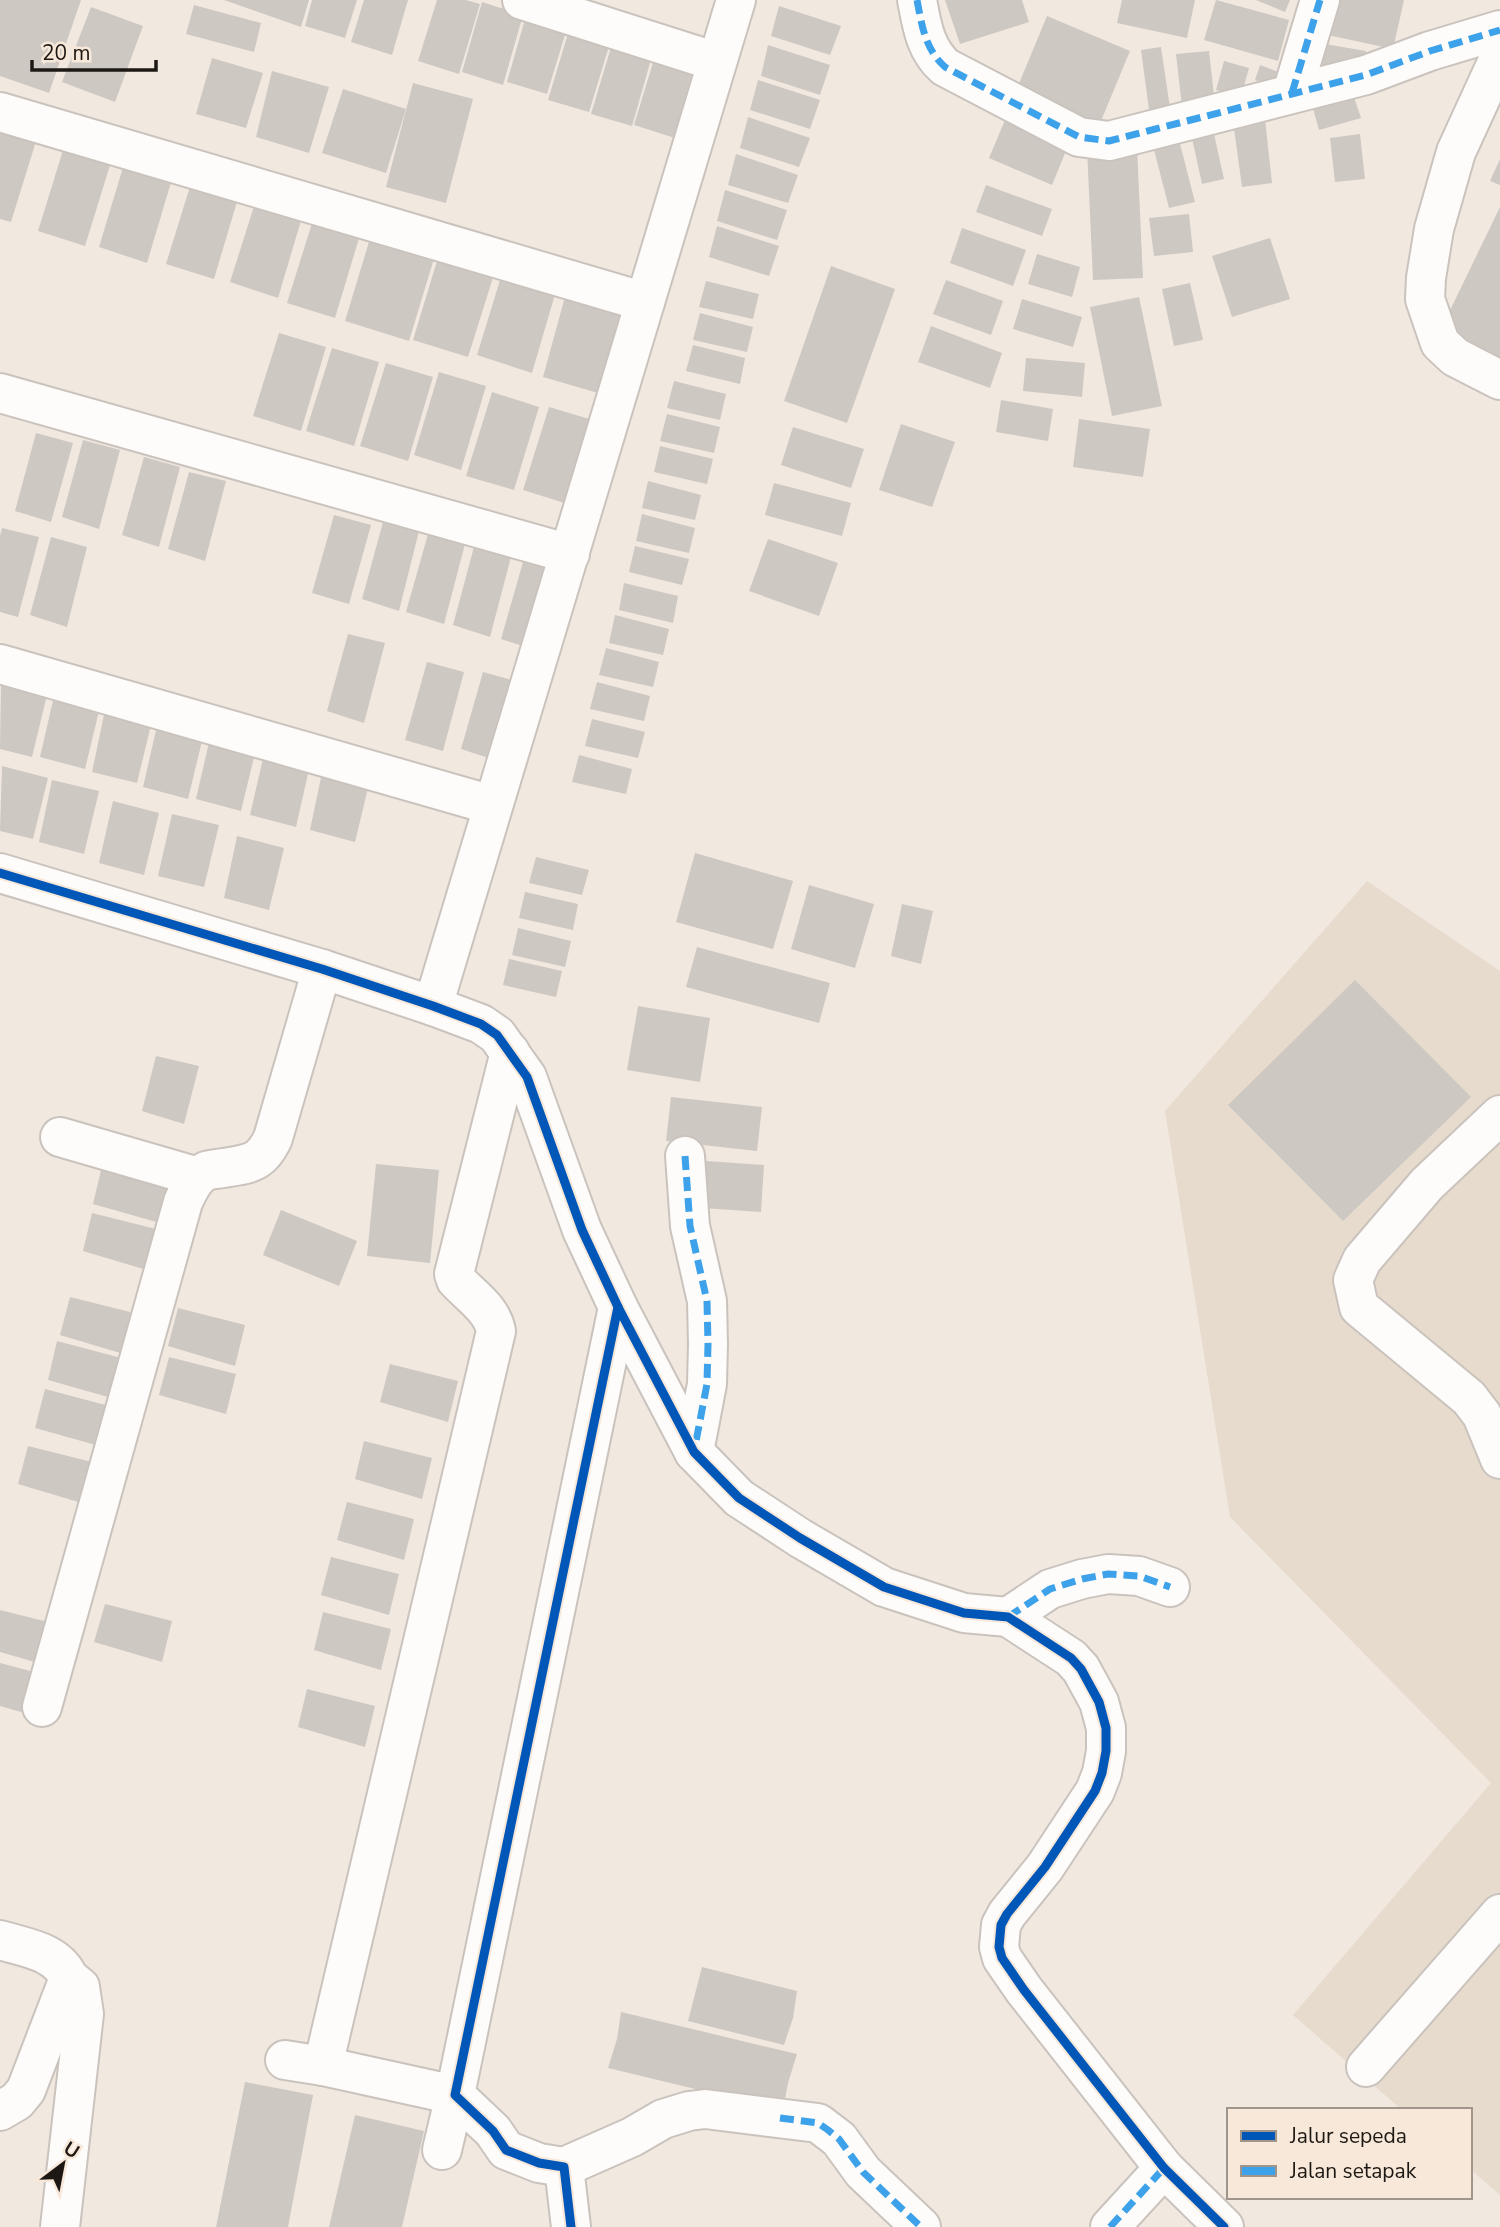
<svg xmlns="http://www.w3.org/2000/svg" width="1500" height="2227" viewBox="0 0 1500 2227" font-family="'Nunito Sans',sans-serif">
	<style>
		.industrial { fill: #e7dbcd }
		.building { fill: #cec8c2 }
		.lines { fill: none; stroke-linecap: round; stroke-linejoin: round }
		.minor-casing { stroke: #cac3bd; stroke-width: 42 }
		.minor { stroke: #fdfcfa; stroke-width: 38 }
		.quiet { stroke: #3da2ea; stroke-width: 7; stroke-dasharray: 14 7; stroke-linecap: butt }
		.cycleway-casing { stroke: #f7e8da; stroke-width: 13 }
		.cycleway { stroke: #0057b8; stroke-width: 9 }
	</style>
	<rect width="100%" height="100%" fill="#f1e8e0"/>
	<!-- industrial -->
	<path class="industrial" d="M1367 881 1500 971V2195L1470 2169V2110H1402L1293 2015 1491 1783 1230 1517 1165 1111Z"/>
	<!-- building -->
	<g class="building">
		<path d="M0 0H81L49 93 0 76Z"/>
		<path d="M224 0H309L301 27Z"/>
		<path d="M312 0H357L345 38 305 26Z"/>
		<path d="M364 0H408L392 55 351 42Z"/>
		<path d="M437 0H466L480 4 459 74 418 61Z"/>
		<path d="M945 0H1022L1029 22 960 44Z"/>
		<path d="M1122 0H1195L1187 38 1117 23Z"/>
		<path d="M1216 0 1289 20 1278 61 1204 40Z"/>
		<path d="M1256 0H1290L1285 12Z"/>
		<path d="M1331 0H1404L1393 49 1323 34Z"/>
		<path d="M482 2 523 15 503 85 462 72Z"/>
		<path d="M194 5 261 23 254 52 186 34Z"/>
		<path d="M779 6 841 26 830 55 771 36Z"/>
		<path d="M91 7 143 26 115 102 62 82Z"/>
		<path d="M527 12 568 25 547 94 507 82Z"/>
		<path d="M1047 16 1130 51 1096 133 1013 98Z"/>
		<path d="M569 30 610 43 589 112 548 100Z"/>
		<path d="M612 44 652 56 632 126 591 114Z"/>
		<path d="M1325 44 1366 51 1363 72 1322 65Z"/>
		<path d="M768 45 830 65 820 95 761 76Z"/>
		<path d="M1161 47 1170 108 1149 110 1141 50Z"/>
		<path d="M1209 51 1215 104 1182 107 1176 54Z"/>
		<path d="M655 56 696 68 675 138 634 125Z"/>
		<path d="M212 58 263 73 246 128 196 114Z"/>
		<path d="M1224 61 1249 68 1241 97 1216 90Z"/>
		<path d="M1260 65 1284 74 1278 90 1255 80Z"/>
		<path d="M272 71 329 87 309 153 256 137Z"/>
		<path d="M758 80 820 100 810 129 750 110Z"/>
		<path d="M413 83 473 99 446 203 386 187Z"/>
		<path d="M343 89 406 109 386 173 322 153Z"/>
		<path d="M1353 94 1361 118 1319 130 1312 105Z"/>
		<path d="M1264 110 1272 183 1242 187 1232 114Z"/>
		<path d="M748 117 810 138 799 167 740 148Z"/>
		<path d="M1005 120 1068 146 1052 185 989 158Z"/>
		<path d="M1212 125 1224 179 1202 184 1190 129Z"/>
		<path d="M0 127 37 138 11 222 0 219Z"/>
		<path d="M1360 134 1365 179 1335 182 1330 138Z"/>
		<path d="M1178 136 1195 202 1169 208 1152 142Z"/>
		<path d="M64 147 111 162 85 246 38 231Z"/>
		<path d="M1137 147 1143 278 1093 280 1087 149Z"/>
		<path d="M736 154 798 175 788 203 728 185Z"/>
		<path d="M1500 159V185L1490 181Z"/>
		<path d="M124 164 172 179 147 263 99 247Z"/>
		<path d="M192 180 239 195 214 279 166 264Z"/>
		<path d="M986 185 1052 209 1042 236 976 212Z"/>
		<path d="M725 190 787 210 777 240 717 221Z"/>
		<path d="M256 200 303 214 278 298 230 282Z"/>
		<path d="M1500 207V358L1441 329Z"/>
		<path d="M1189 214 1193 252 1154 256 1149 218Z"/>
		<path d="M313 220 360 235 335 318 287 303Z"/>
		<path d="M717 226 779 246 769 276 709 257Z"/>
		<path d="M962 228 1026 250 1013 286 950 263Z"/>
		<path d="M372 232 436 252 409 341 345 321Z"/>
		<path d="M1270 238 1290 299 1232 317 1212 256Z"/>
		<path d="M440 251 496 268 468 357 413 340Z"/>
		<path d="M1037 254 1080 267 1072 297 1028 284Z"/>
		<path d="M831 266 895 289 847 423 784 401Z"/>
		<path d="M504 267 558 284 532 373 477 355Z"/>
		<path d="M946 280 1003 301 991 335 933 314Z"/>
		<path d="M706 281 759 294 753 319 699 307Z"/>
		<path d="M569 282 624 299 598 393 543 377Z"/>
		<path d="M1190 283 1203 340 1174 346 1162 289Z"/>
		<path d="M1139 297 1162 406 1112 416 1090 307Z"/>
		<path d="M1022 299 1082 317 1073 347 1013 329Z"/>
		<path d="M700 313 753 327 747 352 693 340Z"/>
		<path d="M931 326 1002 353 990 388 918 362Z"/>
		<path d="M279 333 326 347 301 431 253 416Z"/>
		<path d="M693 345 745 358 740 384 686 371Z"/>
		<path d="M332 348 379 362 354 446 306 431Z"/>
		<path d="M1026 358 1085 363 1082 397 1023 391Z"/>
		<path d="M386 363 433 377 408 461 360 446Z"/>
		<path d="M439 372 486 386 461 470 414 455Z"/>
		<path d="M674 381 726 394 720 420 667 408Z"/>
		<path d="M492 392 539 407 514 490 466 476Z"/>
		<path d="M1001 400 1053 409 1048 441 996 432Z"/>
		<path d="M549 407 596 421 571 505 523 490Z"/>
		<path d="M667 414 720 427 714 453 660 441Z"/>
		<path d="M1079 419 1150 429 1143 477 1073 467Z"/>
		<path d="M901 424 955 442 932 507 879 490Z"/>
		<path d="M793 427 864 449 851 488 781 465Z"/>
		<path d="M36 433 73 443 51 522 15 511Z"/>
		<path d="M83 440 120 450 99 529 62 517Z"/>
		<path d="M660 446 713 459 707 484 654 472Z"/>
		<path d="M144 457 180 467 159 547 122 535Z"/>
		<path d="M189 472 226 481 205 561 168 549Z"/>
		<path d="M648 481 701 495 695 520 642 508Z"/>
		<path d="M774 483 851 503 842 536 765 515Z"/>
		<path d="M642 514 695 528 689 553 636 541Z"/>
		<path d="M334 515 371 525 349 604 312 593Z"/>
		<path d="M383 522 419 531 399 611 362 599Z"/>
		<path d="M2 528 39 537 18 617 0 612V536Z"/>
		<path d="M428 534 465 544 444 624 406 612Z"/>
		<path d="M51 537 87 547 67 627 30 615Z"/>
		<path d="M768 539 838 563 819 616 749 591Z"/>
		<path d="M635 546 689 559 682 585 629 572Z"/>
		<path d="M474 547 511 557 490 637 453 625Z"/>
		<path d="M523 562 559 572 538 651 501 639Z"/>
		<path d="M624 583 678 596 673 623 619 610Z"/>
		<path d="M615 615 669 629 663 655 609 643Z"/>
		<path d="M348 634 385 643 364 723 327 711Z"/>
		<path d="M606 648 659 662 653 687 599 675Z"/>
		<path d="M427 662 464 672 443 751 405 740Z"/>
		<path d="M483 672 519 682 498 761 461 749Z"/>
		<path d="M597 682 650 696 644 721 590 709Z"/>
		<path d="M1 683 47 695 32 757 0 749Z"/>
		<path d="M54 696 100 707 85 769 40 757Z"/>
		<path d="M105 710 152 721 137 783 92 772Z"/>
		<path d="M592 719 645 732 638 758 585 746Z"/>
		<path d="M157 726 203 737 188 799 143 787Z"/>
		<path d="M210 738 256 749 241 811 196 799Z"/>
		<path d="M264 754 310 765 296 827 250 815Z"/>
		<path d="M579 755 632 769 626 794 572 782Z"/>
		<path d="M2 766 48 778 33 839 0 831Z"/>
		<path d="M323 768 370 780 355 842 310 830Z"/>
		<path d="M52 780 99 791 84 854 39 842Z"/>
		<path d="M113 801 159 813 144 875 99 863Z"/>
		<path d="M172 814 219 825 204 887 158 876Z"/>
		<path d="M237 836 284 848 269 910 224 898Z"/>
		<path d="M695 853 793 881 773 949 676 922Z"/>
		<path d="M536 857 589 870 582 895 529 883Z"/>
		<path d="M809 885 874 904 855 968 791 949Z"/>
		<path d="M525 892 578 904 573 930 519 918Z"/>
		<path d="M902 904 933 911 921 964 891 956Z"/>
		<path d="M518 928 571 941 565 967 512 955Z"/>
		<path d="M697 947 830 983 819 1023 686 987Z"/>
		<path d="M509 959 562 971 556 997 503 985Z"/>
		<path d="M1355 980 1471 1097 1343 1221 1228 1105Z"/>
		<path d="M638 1006 710 1018 700 1082 627 1070Z"/>
		<path d="M156 1056 199 1066 184 1124 142 1111Z"/>
		<path d="M671 1097 762 1107 757 1151 666 1141Z"/>
		<path d="M706 1161 764 1165 761 1212 703 1208Z"/>
		<path d="M376 1164 439 1170 430 1263 367 1256Z"/>
		<path d="M102 1166 170 1183 160 1223 93 1204Z"/>
		<path d="M281 1210 357 1241 339 1286 263 1255Z"/>
		<path d="M92 1213 160 1230 150 1271 83 1251Z"/>
		<path d="M70 1297 138 1314 127 1355 60 1335Z"/>
		<path d="M178 1308 245 1325 235 1366 168 1346Z"/>
		<path d="M57 1341 125 1359 115 1399 48 1380Z"/>
		<path d="M169 1357 236 1374 226 1414 159 1395Z"/>
		<path d="M390 1364 458 1381 448 1422 380 1402Z"/>
		<path d="M45 1389 113 1407 103 1447 35 1428Z"/>
		<path d="M364 1441 432 1458 422 1499 355 1479Z"/>
		<path d="M28 1446 96 1463 85 1504 18 1484Z"/>
		<path d="M347 1502 414 1519 404 1560 337 1540Z"/>
		<path d="M331 1557 399 1574 389 1615 321 1595Z"/>
		<path d="M105 1604 172 1621 162 1662 94 1642Z"/>
		<path d="M0 1610 48 1622 38 1663 0 1652Z"/>
		<path d="M323 1612 391 1629 381 1670 314 1650Z"/>
		<path d="M0 1663 38 1673 28 1714 0 1706Z"/>
		<path d="M307 1689 375 1706 365 1747 298 1727Z"/>
		<path d="M702 1967 797 1991 793 2018 784 2045 688 2021Z"/>
		<path d="M621 2012 797 2054 788 2083 783 2110 608 2068 617 2039Z"/>
		<path d="M245 2082 313 2095 288 2227H216Z"/>
		<path d="M355 2115 424 2131 402 2227H329Z"/>
	</g>
	<g class="lines">
		<defs>
			<g id="minor">
				<path d="M522 0 717 62"/>
				<path d="M917 0C922 26 925 49 945 67L1079 137 1109 141 1366 75 1430 51 1500 30"/>
				<path d="M1500 56 1456 152 1434 229 1426 278 1425 299 1440 343 1455 357 1500 380"/>
				<path d="M1292 93 1320 0"/>
				<path d="M0 112 645 302"/>
				<path d="M0 393 570 554"/>
				<path d="M0 664 492 805"/>
				<path d="M0 873 322 969 433 1006 481 1024 497 1035 527 1077 582 1230 618 1307 455 2095 493 2131 506 2150 539 2163 564 2167 571 2227"/>
				<path d="M433 1006 736 0"/>
				<path d="M1500 1115 1427 1184 1362 1260 1353 1280 1359 1307 1469 1398 1482 1415 1500 1459"/>
				<path d="M60 1137 198 1177"/>
				<path d="M685 1156 690 1226 707 1301 708 1344 707 1384 694 1452"/>
				<path d="M618 1307 694 1452 739 1498 800 1538 884 1587 964 1613 1008 1617 1071 1658 1081 1669 1099 1702 1106 1728V1751L1102 1773 1095 1791 1045 1867 1007 1914 1001 1925 999 1947 1002 1958 1024 1990 1164 2168 1224 2227"/>
				<path d="M1008 1617 1050 1589 1082 1579 1108 1574 1139 1576 1170 1587"/>
				<path d="M42 1707 183 1202C188 1191 195 1176 206 1171 211 1169 218 1169 223 1168 249 1164 261 1164 273 1138L322 969"/>
				<path d="M0 1940C26 1948 57 1951 69 1978L26 2090 17 2101 0 2111"/>
				<path d="M285 2060 323 2066 455 2095 442 2150"/>
				<path d="M323 2066 496 1331C492 1309 471 1296 456 1280L454 1274 510 1052"/>
				<path d="M1366 2067 1500 1914"/>
				<path d="M564 2167 632 2137 663 2119 689 2111 705 2109 818 2123 839 2139 863 2172 921 2227"/>
				<path d="M60 2227 84 2014 80 1987 69 1978"/>
				<path d="M1110 2227 1164 2168"/>
			</g>
		</defs>
		<!-- minor casing -->
		<use href="#minor" class="minor-casing"/>
		<!-- minor -->
		<use href="#minor" class="minor"/>
		<!-- quiet -->
		<g class="quiet">
			<path d="M917 0C922 26 925 49 945 67L1079 137 1109 141 1366 75 1430 51 1500 30"/>
			<path d="M1292 93 1320 0"/>
			<path d="M685 1156 690 1226 707 1301 708 1344 707 1384 694 1452"/>
			<path d="M1008 1617 1050 1589 1082 1579 1108 1574 1139 1576 1170 1587"/>
			<path d="M780 2118 818 2123 828 2130 839 2139 863 2172 921 2227"/>
			<path d="M1110 2227 1164 2168"/>
		</g>
		<defs>
			<g id="cycleway">
				<path d="M0 873 322 969 433 1006 481 1024 497 1035 527 1077 582 1230 618 1307 455 2095 493 2131 506 2150 539 2163 564 2167 571 2227"/>
				<path d="M618 1307 694 1452 739 1498 800 1538 884 1587 964 1613 1008 1617 1071 1658 1081 1669 1099 1702 1106 1728V1751L1102 1773 1095 1791 1045 1867 1007 1914 1001 1925 999 1947 1002 1958 1024 1990 1164 2168 1224 2227"/>
			</g>
		</defs>
		<!-- cycleway casing -->
		<use href="#cycleway" class="cycleway-casing"/>
		<!-- cycleway -->
		<use href="#cycleway" class="cycleway"/>
	</g>
	<!-- legend -->
	<rect x="1227" y="2108" width="245" height="91" fill="#f7e8da" stroke="#a0958a" stroke-width="2"/>
	<rect x="1241" y="2131" width="35" height="10" fill="#0057b8" stroke="#a0958a" stroke-width="2"/>
	<text x="1290" y="2143" font-size="21" fill="#1d1813">Jalur sepeda</text>
	<rect x="1241" y="2166" width="35" height="10" fill="#3da2ea" stroke="#a0958a" stroke-width="2"/>
	<text x="1290" y="2178" font-size="21" fill="#1d1813">Jalan setapak</text>
	<!-- north arrow -->
	<g transform="translate(63 2164) rotate(32)" stroke="#f7e8da" stroke-width="5" paint-order="stroke">
	<path d="M0-5L12 26L0 18L-12 26Z" fill="#1d1813"/>
	<text y="-10" font-size="19" font-weight="bold" text-anchor="middle" fill="#1d1813">U</text>
	</g>
	<!-- scale -->
	<path d="M32 60v10h124v-10" fill="none" stroke="#1d1813" stroke-width="3.5"/>
	<text x="42" y="60" font-size="21" fill="#1d1813" stroke="#f7e8da" stroke-width="5" paint-order="stroke">20 m</text>
</svg>
